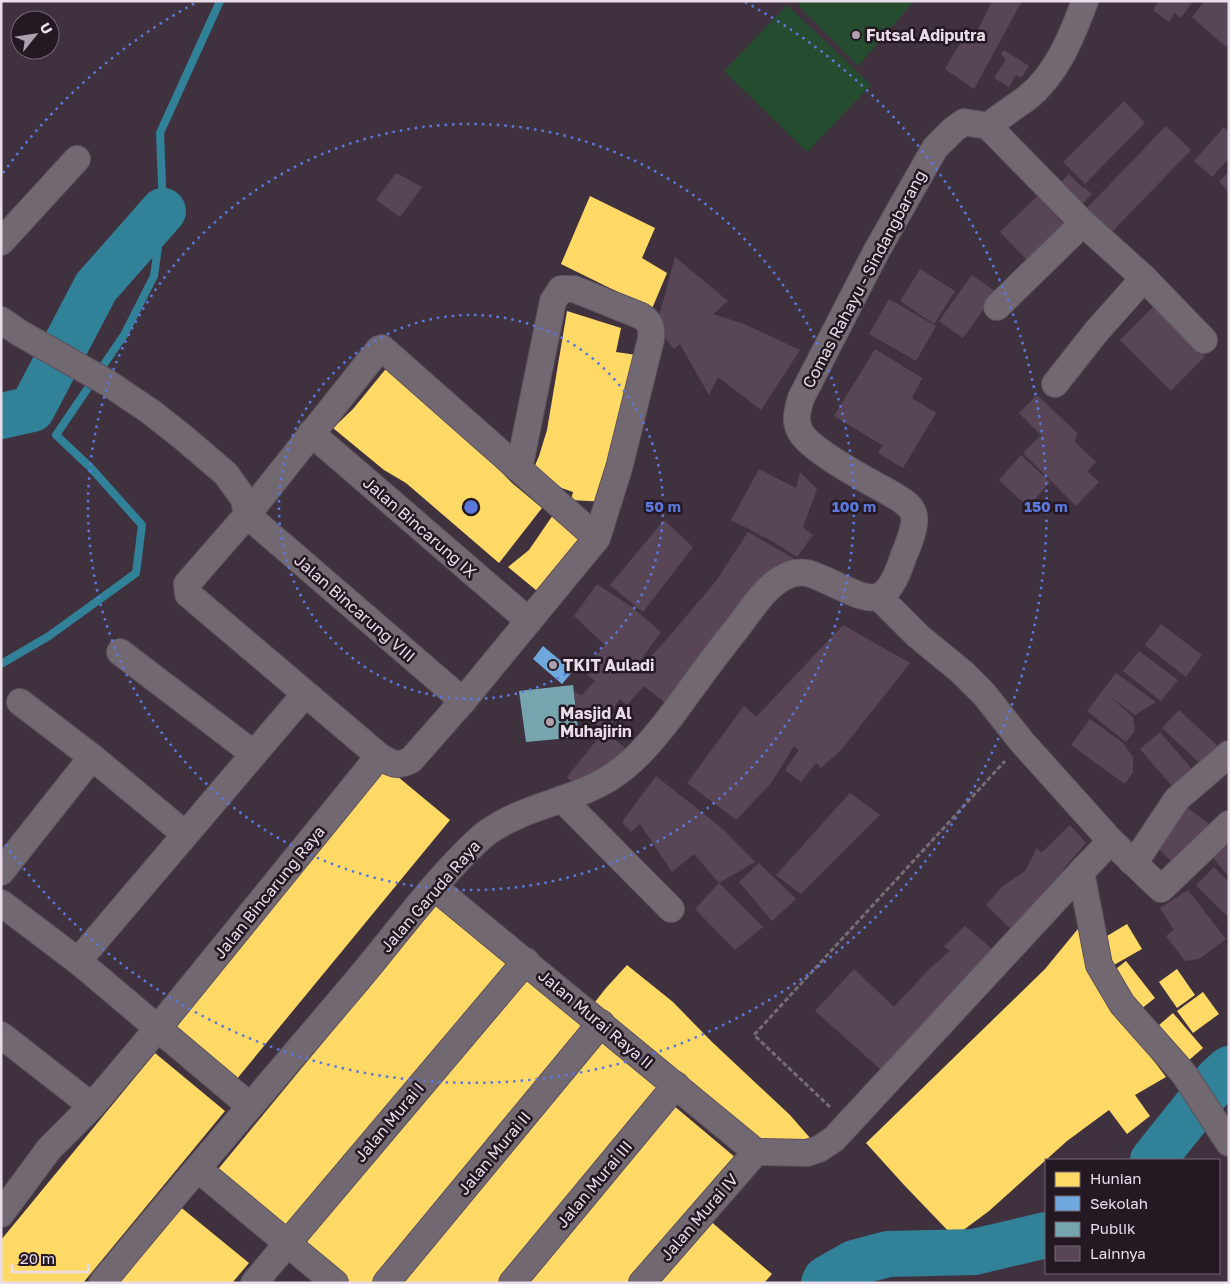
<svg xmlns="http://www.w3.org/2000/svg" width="1230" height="1284" viewBox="0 0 1230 1284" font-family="'Golos Text',sans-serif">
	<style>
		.green { fill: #254c2f }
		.water { fill: #318198 }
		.homes { fill: #ffd966 }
		.schools { fill: #6fa8dc }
		.public { fill: #76a5af }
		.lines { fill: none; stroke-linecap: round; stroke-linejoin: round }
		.stream { stroke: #318198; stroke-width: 8 }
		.river { stroke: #318198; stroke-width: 46 }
		.building { fill: #584656 }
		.minor-casing { stroke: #5d515c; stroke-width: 28 }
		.path { stroke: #756c74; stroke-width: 3; stroke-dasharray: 5 2.5; stroke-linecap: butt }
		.minor { stroke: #726872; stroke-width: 26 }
		.ring { fill: none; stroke: #5b79dd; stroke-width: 2.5; stroke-dasharray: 2.5 5 }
		.poi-dot { fill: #afa0ae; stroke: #241923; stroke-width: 2 }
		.labels { text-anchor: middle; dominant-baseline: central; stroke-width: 5; stroke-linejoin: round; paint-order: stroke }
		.poi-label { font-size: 16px; font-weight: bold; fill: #ebdcea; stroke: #241923; text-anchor: start }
		.street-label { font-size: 16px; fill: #ebdcea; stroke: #241923 }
		.centre { fill: #5b79dd; stroke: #241923; stroke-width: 2.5 }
		.ring-label { font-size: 15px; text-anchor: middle; font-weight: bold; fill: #5b79dd; stroke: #241923; stroke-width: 5; stroke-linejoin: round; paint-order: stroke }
	</style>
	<rect width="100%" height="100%" fill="#3f323e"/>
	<!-- green -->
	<g class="green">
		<path d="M802 1H914L858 66 798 5Z"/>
		<path d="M787 5 871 85 807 152 724 71Z"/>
	</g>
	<!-- water -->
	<path class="water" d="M1229 1053V1084L1216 1092 1203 1072 1211 1064Z"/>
	<!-- homes -->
	<g class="homes">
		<path d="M590 196 655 228 642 258 667 273 651 311 626 296 561 264Z"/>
		<path d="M567 311 621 328 616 352 637 355 606 502 571 500 573 492 530 477 539 456 547 430Z"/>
		<path d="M389 365 456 425 512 483 542 508 499 563 406 483 384 470 333 428 353 409Z"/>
		<path d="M553 515 586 546 542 595 508 567 529 550Z"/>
		<path d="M380 762 450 820 231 1086 161 1028Z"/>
		<path d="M438 903 508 961 285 1231 215 1173Z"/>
		<path d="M1082 924 1132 1032 1166 1077 1135 1095 1150 1116 1127 1134 1109 1110 1067 1141 989 1211 954 1237 905 1186 866 1143 1045 969Z"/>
		<path d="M1127 924 1142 949 1105 970 1102 939Z"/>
		<path d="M1126 961 1155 998 1136 1013 1107 976Z"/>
		<path d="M627 965 673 1002 711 1041 790 1115 817 1146 762 1141 591 1007 606 988Z"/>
		<path d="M1177 969 1195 995 1177 1008 1159 982Z"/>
		<path d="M522 973 591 1031 384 1283H347L299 1243Z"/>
		<path d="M1203 992 1219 1014 1193 1033 1177 1011Z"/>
		<path d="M1173 1013 1203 1048 1181 1067 1151 1032Z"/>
		<path d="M595 1035 665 1093 508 1283H391Z"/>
		<path d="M155 1053 225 1111 83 1283H1V1240Z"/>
		<path d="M667 1100 736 1158 634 1283H516Z"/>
		<path d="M178 1205 249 1263 232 1283H114Z"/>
		<path d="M708 1219 772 1274 764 1283H653Z"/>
	</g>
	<!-- schools -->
	<path class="schools" d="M543 646 573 671 562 684 533 659Z"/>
	<!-- public -->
	<path class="public" d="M573 685 579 737 526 742 519 691Z"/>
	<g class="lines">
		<!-- stream -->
		<path class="stream" d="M1 664 49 636 136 573 142 525 91 468 56 435 124 335 154 276 163 211 160 133 220 1"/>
		<!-- river -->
		<g class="river">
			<path d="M1 416 32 409 96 287 163 211"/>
			<path d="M1153 1160 1217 1080 1229 1069"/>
			<path d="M824 1283 826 1279 854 1263 888 1254 974 1252 1046 1235"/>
		</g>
	</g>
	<!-- building -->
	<g class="building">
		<path d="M992 1H1022L974 89 945 69 966 33 978 30Z"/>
		<path d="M1159 1H1193L1181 18 1175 13 1169 22 1153 10Z"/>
		<path d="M1205 1H1229V44L1226 47 1192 17Z"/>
		<path d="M1004 50 1029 66 1021 78 1016 75 1009 87 994 78 1006 59 1001 55Z"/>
		<path d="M1124 101 1145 123 1085 184 1063 162Z"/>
		<path d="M1166 126 1191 150 1110 234 1085 210Z"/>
		<path d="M1224 127 1229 132V158L1212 177 1194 161Z"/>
		<path d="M1229 172V193L1219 181Z"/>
		<path d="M396 173 422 187 400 217 376 200Z"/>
		<path d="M1069 174 1083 188 1084 187 1092 194 1079 207 1057 186Z"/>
		<path d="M1037 196 1064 224 1027 260 1000 232Z"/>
		<path d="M675 257 728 301 713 314 744 324 800 350 761 410 718 377 709 395 680 344 674 349 656 327Z"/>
		<path d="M920 269 955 291 934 324 900 301Z"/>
		<path d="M972 275 996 292 963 338 939 321Z"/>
		<path d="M889 299 936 326 916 361 869 334Z"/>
		<path d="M1154 306 1205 356 1171 391 1120 340Z"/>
		<path d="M875 349 922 378 912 398 936 413 903 468 878 453 888 437 882 445 834 416Z"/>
		<path d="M1037 395 1077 433 1075 442 1096 462 1087 471 1099 482 1076 506 1023 453 1041 435 1019 413Z"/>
		<path d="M1021 455 1050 482 1028 507 999 480Z"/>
		<path d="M759 469 796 488 800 472 817 489 803 527 813 535 797 557 770 540 731 520Z"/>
		<path d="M664 520 693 547 643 612 610 585Z"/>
		<path d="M748 532 798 561 670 707 644 686 627 705 620 699 611 712 617 718 604 731 576 707 574 692 582 695 595 681 583 671 605 645 574 616 597 584 633 608 661 632 638 664 633 675 667 639 716 581Z"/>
		<path d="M1161 624 1202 655 1186 677 1145 645Z"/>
		<path d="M843 625 910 663 842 749 821 768 816 763 801 782 785 770 799 750 794 746 771 783 736 820 687 783 744 706 756 717Z"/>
		<path d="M1139 651 1178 680 1161 701 1123 671Z"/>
		<path d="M1116 673 1156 702 1135 715 1109 696 1133 717 1135 731 1126 742 1087 711Z"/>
		<path d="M1179 710 1220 748 1203 766 1162 728Z"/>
		<path d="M1090 719 1122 742 1133 757V772L1125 784 1071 745Z"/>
		<path d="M604 731 631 753 579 788 567 777Z"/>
		<path d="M1160 732 1198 776 1178 793 1140 749Z"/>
		<path d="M656 776 723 829 755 862 719 883 694 854 672 872 640 824 631 832 622 822Z"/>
		<path d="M850 793 880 815 801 894 776 875Z"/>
		<path d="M1185 806 1209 824 1195 843 1173 863 1153 843Z"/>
		<path d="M1070 825 1086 843 1063 869 1068 875 1016 934 986 905 1003 886 1025 871 1037 848 1041 853Z"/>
		<path d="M1229 844V877L1213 858Z"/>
		<path d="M759 863 796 899 772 921 739 882Z"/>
		<path d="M1214 867 1229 882V918L1196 885Z"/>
		<path d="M719 883 763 927 735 950 695 909Z"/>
		<path d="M1188 890 1226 939 1199 959 1185 961 1166 936 1174 930 1160 908Z"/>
		<path d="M965 926 997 953 888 1076 815 1011 854 969 894 1007 929 969 950 951 944 946Z"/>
	</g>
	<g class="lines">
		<defs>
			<g id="minor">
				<path d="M988 126 1083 223 1144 278 1204 340"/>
				<path d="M1 242 77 159"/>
				<path d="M997 307 1083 223"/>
				<path d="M1 320 18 332 108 383 151 412 184 438 226 474 244 499 247 515"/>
				<path d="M1055 384 1096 332 1144 278"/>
				<path d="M311 433 529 621"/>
				<path d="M519 469 553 301 561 289H574L641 316C651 322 652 328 651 339L619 468 597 538 463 701 411 760C397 767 392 764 379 756L188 594 187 584 247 515 379 349 382 348 597 538"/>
				<path d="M247 515 463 701"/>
				<path d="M879 597 918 636 962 672 984 694 1022 742 1111 841 1161 889 1229 824"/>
				<path d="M120 652 254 754"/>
				<path d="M20 702 92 757 185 834"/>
				<path d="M562 799 671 909"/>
				<path d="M1131 861 1141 853 1177 799 1229 754"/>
				<path d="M1 872 92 757"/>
				<path d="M1081 872 1099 965 1122 1004 1184 1074 1229 1143"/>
				<path d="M434 887 756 1152"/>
				<path d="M1 903 78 961 250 1106"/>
				<path d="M78 961 305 694"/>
				<path d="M1 1035 92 1106"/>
				<path d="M756 1152 807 1153 819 1149 834 1139 1081 872 1111 841"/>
				<path d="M198 1169 335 1283"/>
				<path d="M1 1214 49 1149 92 1106 158 1028 379 756"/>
				<path d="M102 1283C183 1184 267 1087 350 989 389 944 423 895 465 853 473 845 481 836 491 830 531 803 583 800 621 770 641 755 657 734 672 715 694 685 715 655 738 627 752 608 768 582 791 574 803 570 812 574 823 579 870 600 884 615 904 555 908 546 916 525 914 516 912 504 899 499 890 493 870 482 809 450 800 431 794 420 798 409 801 398L876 252 935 148 953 130 964 122 988 126C1001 116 1014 107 1027 98 1057 74 1072 36 1085 1"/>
				<path d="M254 1283 526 961"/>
				<path d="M386 1283 601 1023"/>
				<path d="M512 1283 676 1085"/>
				<path d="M642 1283 756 1152"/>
			</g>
		</defs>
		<!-- minor casing -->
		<use href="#minor" class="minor-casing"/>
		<!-- path -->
		<path class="path" d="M830 1107 754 1035 1005 761"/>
		<!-- minor -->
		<use href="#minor" class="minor"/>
	</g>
	<!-- distance rings -->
	<g class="ring">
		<circle cx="471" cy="507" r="192"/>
		<circle cx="471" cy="507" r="383"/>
		<path d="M3 173A575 575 0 0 1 197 2M745 2A575 575 0 1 1 3 841"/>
	</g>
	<!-- markers -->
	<g class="poi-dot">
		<circle cx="856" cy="35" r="5"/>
		<circle cx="553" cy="665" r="5"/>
		<circle cx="550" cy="722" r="5"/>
	</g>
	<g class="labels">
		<!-- poi labels -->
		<g class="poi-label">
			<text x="866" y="35">Futsal Adiputra</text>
			<text x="563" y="665">TKIT Auladi</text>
			<text x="560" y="713">Masjid Al<tspan x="560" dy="18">Muhajirin</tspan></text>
		</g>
		<!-- street labels -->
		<g class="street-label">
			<text transform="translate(864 279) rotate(-62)">Comas Rahayu - Sindangbarang</text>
			<text transform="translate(420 527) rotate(41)">Jalan Bincarung IX</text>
			<text transform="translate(355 608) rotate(41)">Jalan Bincarung VIII</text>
			<text transform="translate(269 892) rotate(-51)">Jalan Bincarung Raya</text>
			<text transform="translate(430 896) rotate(-49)">Jalan Garuda Raya</text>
			<text transform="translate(596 1019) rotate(40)">Jalan Murai Raya II</text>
			<text transform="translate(389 1122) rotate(-50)">Jalan Murai I</text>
			<text transform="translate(494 1153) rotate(-50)">Jalan Murai II</text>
			<text transform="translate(594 1184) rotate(-50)">Jalan Murai III</text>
			<text transform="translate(699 1217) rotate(-49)">Jalan Murai IV</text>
		</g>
	</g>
	<circle cx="471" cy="507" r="8" class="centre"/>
	<g class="ring-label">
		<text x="663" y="512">50 m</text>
		<text x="854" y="512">100 m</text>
		<text x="1046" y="512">150 m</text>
	</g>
	<!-- border -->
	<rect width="1230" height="1284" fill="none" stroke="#ebdcea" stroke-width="5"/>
	<!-- legend -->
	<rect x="1045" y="1159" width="175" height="115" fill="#241923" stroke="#746773"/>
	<rect x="1055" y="1172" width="25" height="15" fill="#ffd966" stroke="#746773"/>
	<text x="1090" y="1184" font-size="15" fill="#ebdcea">Hunian</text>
	<rect x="1055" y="1196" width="25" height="15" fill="#6fa8dc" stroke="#746773"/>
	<text x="1090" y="1209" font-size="15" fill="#ebdcea">Sekolah</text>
	<rect x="1055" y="1222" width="25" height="15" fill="#76a5af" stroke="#746773"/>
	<text x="1090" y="1234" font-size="15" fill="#ebdcea">Publik</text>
	<rect x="1055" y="1246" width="25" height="15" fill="#584656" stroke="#746773"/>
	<text x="1090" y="1259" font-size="15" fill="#ebdcea">Lainnya</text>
	<!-- north arrow -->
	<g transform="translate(35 35) rotate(60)"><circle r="24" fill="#241923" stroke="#746773"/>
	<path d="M0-4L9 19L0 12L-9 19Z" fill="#afa0ae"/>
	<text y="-8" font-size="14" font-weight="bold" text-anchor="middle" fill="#ebdcea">U</text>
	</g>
	<!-- scale -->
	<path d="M12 1264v8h76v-8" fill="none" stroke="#ebdcea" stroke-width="2.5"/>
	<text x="20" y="1264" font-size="15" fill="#ebdcea" stroke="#241923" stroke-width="4" paint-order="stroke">20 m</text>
</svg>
